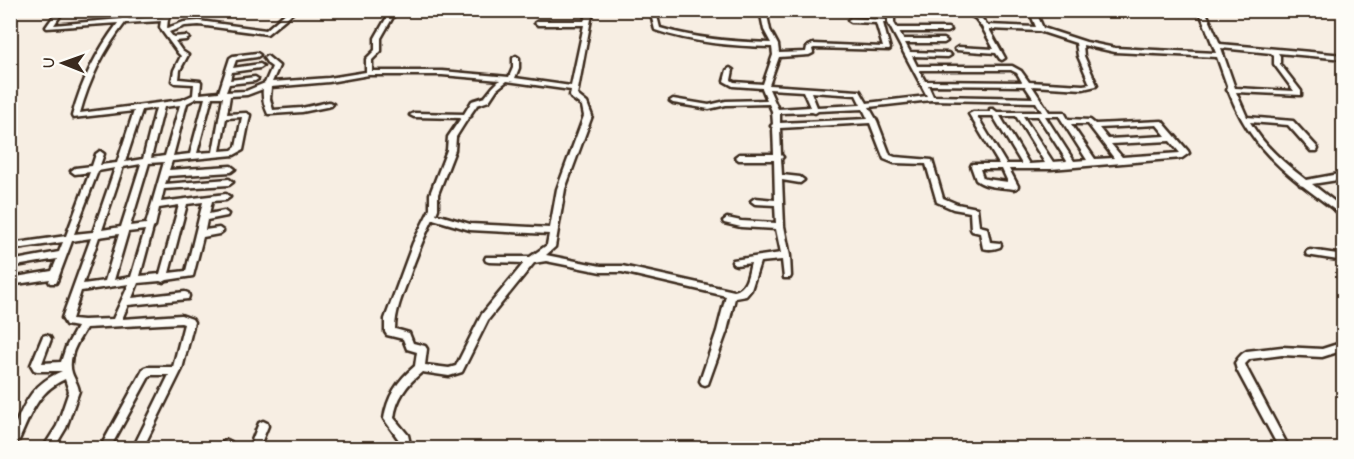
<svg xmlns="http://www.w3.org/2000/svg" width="1354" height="459" viewBox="0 0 1354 459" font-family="'Comic Neue',sans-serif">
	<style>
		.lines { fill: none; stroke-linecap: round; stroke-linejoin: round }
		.minor-casing { stroke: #3b2a1e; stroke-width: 5 }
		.minor { fill: #fdfcf7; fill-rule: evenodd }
	</style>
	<rect width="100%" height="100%" fill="#f7eee3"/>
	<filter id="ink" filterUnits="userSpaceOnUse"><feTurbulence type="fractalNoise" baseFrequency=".0167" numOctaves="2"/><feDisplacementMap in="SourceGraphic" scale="12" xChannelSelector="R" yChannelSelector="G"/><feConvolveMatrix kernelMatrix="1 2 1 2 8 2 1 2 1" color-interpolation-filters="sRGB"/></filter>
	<g filter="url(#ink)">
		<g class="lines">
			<defs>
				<g id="minor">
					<path d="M58 10H64L54 25 121 19 129 10H136L128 19 163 17 169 10H176L168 19 167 28 184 22 199 21 266 30 289 10H296L267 34 199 25 185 26 169 32 173 37 186 36 189 38 186 40 175 41 182 51 188 55 180 70 179 79 200 81 201 82 200 94 219 92 230 58 233 56 257 53 260 55 257 57 236 60 233 68 260 64 263 66 260 68 232 72 230 80 255 77 258 79 255 81 229 84 226 92 246 91 265 83 272 67 268 64 264 58 267 56 279 66 272 82 329 78 366 72V59L375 50V38L391 10H397L381 38V51L372 60V71H442L509 77 513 68V58L516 56 519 58V68L515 78 571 86 584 25H538L535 23 538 21H584L589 10H595L591 19 577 95 587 103 592 116 565 189 555 247 546 255 601 266H622L734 291C747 289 748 274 751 263L736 265 733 264 732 262 733 260 781 253 776 229 741 227 724 223 723 221 727 218 741 221 776 223 775 205 755 204 751 201 755 198 775 200 774 160H739L735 157 739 154H774L773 128 771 126 773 124 772 111 769 104 726 105 709 109 673 103 670 101 673 99 709 105 726 101 767 100 762 88 733 86 724 81 727 70 730 68 733 70 731 80 734 82 763 84 773 55 772 47C732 46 693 43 655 30L651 14 643 10 656 12 660 28C696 39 733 42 771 43L764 30 760 10H766L770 30 778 45 779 53 806 52 807 47 813 44 883 47 876 23 851 22 848 20 851 18 886 20V22L883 23 890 49 889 50 814 48 812 49 813 53 809 55 779 57 769 85 858 91H860L867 103 927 96 888 23V10H894V23L897 28H948L951 30 948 32H899L903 39H944L947 41 944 43H905L910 52 948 53 951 55 948 57 912 56 917 66H1012L1021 71 1029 82 1083 85 1090 84 1078 56 1076 43 1039 31 989 29 1005 58 1002 60 1000 59 996 53 956 50 955 49 958 47 994 49 982 27 976 19 962 10C974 10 980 16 987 25L1036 27 1029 10H1035L1043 28 1086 42 1115 48 1216 53 1199 10H1205L1220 44 1344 55V59L1278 53 1280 56V64L1301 91V95L1236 92 1247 117 1293 121 1317 147 1318 149 1317 151H1311L1288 125 1250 122C1264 146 1284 163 1306 180L1344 173V179L1312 184 1344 209V217L1303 186 1300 185 1299 183C1266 157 1244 131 1229 92L1227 90 1228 88 1217 57 1115 52 1083 45 1084 56 1097 85 1096 86 1083 89 1032 86 1049 112H1064L1068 119 1090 120 1095 124 1162 121 1188 151 1189 153 1182 158 1051 169H1009L1018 186 1017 188 1014 189C1002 187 986 188 976 180L971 166 972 164H999L969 114 973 112H990V109H993L997 112H1042L1036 102 931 100 869 107 877 121 890 155 895 157 932 160 943 198 957 204 977 208 979 226 987 228 990 242 1000 243 1001 245 1000 247C995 249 988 250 983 248L980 233 972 231 971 229 970 212 953 209 937 202 926 164 894 163 884 159 870 123 780 128 781 155 783 157 781 159 782 175 800 177 804 180 800 183 782 180 784 226 790 256 791 276 790 278H784L782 260 760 262 751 290 746 296 735 298 727 331 708 384 705 385 702 384 700 381 717 331 726 296 622 272H601L546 261 534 263 488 320 462 372 449 376 422 372C407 384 396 399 394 418L408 435 411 448H401L399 440 384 419C387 397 398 380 415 366L417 352 407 349 403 339 387 335 385 332V319L413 243 430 209V194L447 150 448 137 461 118 414 117 410 115 414 113 464 114 472 101 485 97 493 87 500 80 442 75H369L329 82 271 87 270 99 273 110 302 108 329 102 333 104 331 106 302 112 271 114H268C264 105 262 98 263 89L247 95 230 96 227 114 246 113 250 115 243 150 234 155 172 161 169 170 231 166 235 169 231 172 168 176 165 184 229 179 233 182 229 185 164 189 161 202 226 194 230 197 226 200 212 201 209 214 224 211 228 214 227 216 207 220 205 230 219 228 223 231 219 234 203 237 193 276 167 280 163 282 160 281 138 283 132 298 185 292 188 293 189 296 188 299 128 305 122 319 181 315 192 319 194 322 182 369 143 448H133L169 375H150L110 448H100L144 368 147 367H173L184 324 181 323 86 328C78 341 67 357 72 373 74 379 78 384 79 391L66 428 54 448H43L57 426 69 391 65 379C37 392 31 414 19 440L15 442 11 440 10 436C25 404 29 386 62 371H37L34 370 31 365 43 336 46 335 49 336 51 339 42 363 61 362 66 347 77 327 66 325 62 318 91 238 72 241 57 281 56 283H50L49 281 50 279 10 285V278L52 271 57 259 10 267V261L59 252 63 242 10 250V244L66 236 90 172 75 174 71 171 75 168 92 166 96 154 100 151 104 154 100 165 117 163 134 111 73 118 72 116C81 82 97 51 118 23L47 28 46 27ZM161 21 160 27 162 31 178 53 181 56 174 70 172 81 175 83 194 84 193 95 182 100 80 113C89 80 104 50 125 23ZM1221 48 1271 53 1274 56V64L1294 91 1235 88ZM919 70H1011L1017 73 1022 82 925 81ZM507 81 571 90 570 96 571 98 582 106 584 116 557 189 550 228 470 224 436 214 438 209V194L455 150 456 137 468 118 471 116 470 115 477 105 489 101 497 89ZM928 85 1025 86 1033 98 933 96ZM769 89 803 91 810 107 778 109ZM811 92 856 95 861 105 817 107ZM212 97H223L213 152 197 153ZM197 98H205L190 154 173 156 187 103ZM180 105 165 156 151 158 164 107ZM156 108 143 159 125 162 142 110ZM863 109 868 119 780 123V113L812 112 815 113 818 111ZM977 116H993L1022 164H1006ZM1000 116H1016L1045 163 1029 164ZM1023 116H1038L1067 161 1053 162ZM1045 116H1059L1087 160 1074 161ZM242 117 236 147 232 150 220 151 226 118ZM1071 124H1088L1114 158 1095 159ZM1157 125 1166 136 1108 139 1099 128ZM1170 141 1180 153 1122 157 1111 144ZM164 162 146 224 130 226 149 163ZM141 164 121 227 102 230 123 167ZM115 168 93 232 74 234 98 171ZM980 169H1002L1008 182 986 179 983 178ZM203 202 186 271 169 273 187 204ZM179 205 160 274 140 276 153 228 155 226 159 208ZM433 219 470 230 549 234 547 245 530 257H486L485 259 486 261 489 262 524 263 482 314 456 366 449 368 425 365 427 349 425 346 413 343 409 333 395 329C395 312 402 296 408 280 415 259 423 239 433 219ZM145 230 131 277 114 280 128 232ZM119 234 105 281 83 284 99 237ZM129 284 113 319 83 320 72 319 81 291Z"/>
					<path d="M857 10H863V11L860 13Z"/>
					<path d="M1310 250 1344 255V261L1307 255 1306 253 1307 251Z"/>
					<path d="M1344 342V350L1322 357 1282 355 1250 359 1245 364 1247 369 1289 448H1279L1237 370 1235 363C1238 358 1242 353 1247 351L1282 347 1322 349Z"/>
					<path d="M263 421 267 423 268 426 259 448H249L259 423Z"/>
					<path d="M227 440 231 442 232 445 231 448H220L223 442Z"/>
				</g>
			</defs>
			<!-- minor casing -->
			<use href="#minor" class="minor-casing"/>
			<!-- minor -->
			<use href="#minor" class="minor"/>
		</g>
	</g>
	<!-- margin -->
	<rect width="1354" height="459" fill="none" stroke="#fdfcf7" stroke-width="36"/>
	<rect x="18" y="18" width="1318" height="423" fill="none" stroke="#3b2a1e" stroke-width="2" filter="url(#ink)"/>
	<!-- north arrow -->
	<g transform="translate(63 63) rotate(271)" stroke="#fdfcf7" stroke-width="4.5" paint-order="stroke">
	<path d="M0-4.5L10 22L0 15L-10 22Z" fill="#3b2a1e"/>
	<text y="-9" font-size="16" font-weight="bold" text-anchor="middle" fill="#3b2a1e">U</text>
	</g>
</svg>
